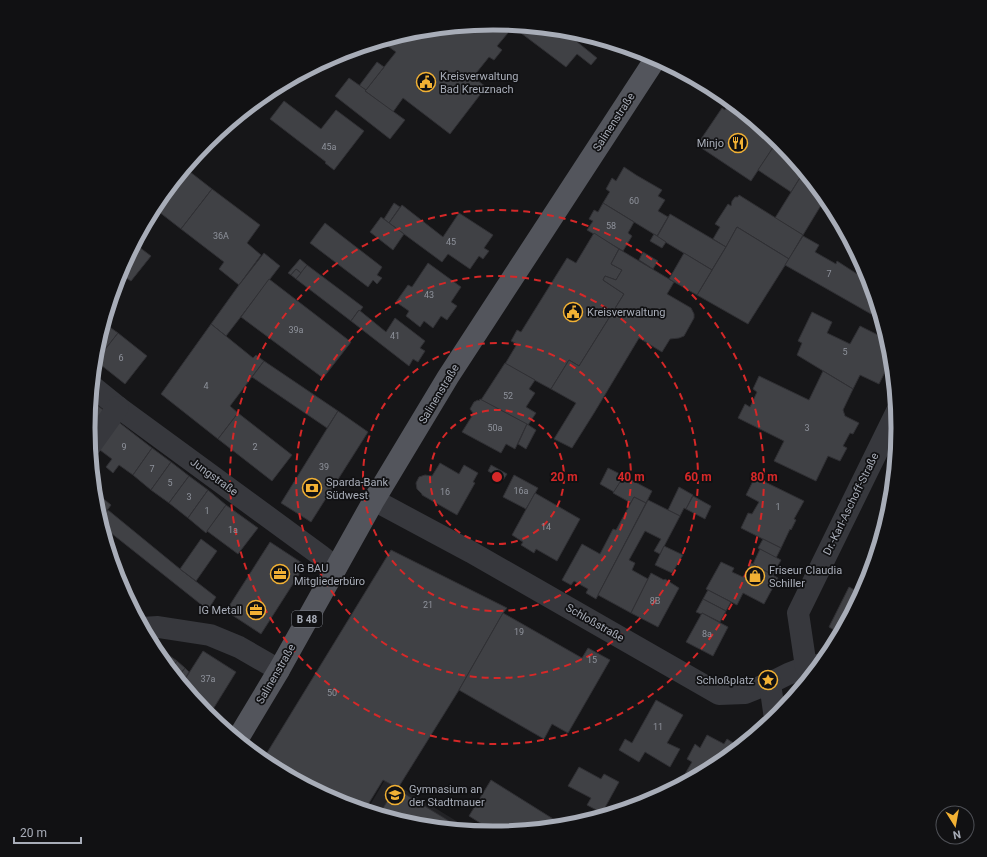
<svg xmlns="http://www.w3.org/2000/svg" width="987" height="857" viewBox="0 0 987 857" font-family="Roboto,sans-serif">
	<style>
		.built { fill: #222225 }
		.building { fill: #404145; stroke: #303034 }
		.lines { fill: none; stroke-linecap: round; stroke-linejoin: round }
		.minor { stroke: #37383d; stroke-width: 22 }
		.major { stroke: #53555c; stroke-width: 22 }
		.ring { fill: none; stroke: #d62828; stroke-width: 2; stroke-dasharray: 7 5 }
		.labels { text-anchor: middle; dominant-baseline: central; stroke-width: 3.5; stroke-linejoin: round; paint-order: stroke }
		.number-label { font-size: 9px; fill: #8e929b }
		.shield { fill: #111113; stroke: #7b7e86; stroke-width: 1 }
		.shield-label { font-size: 10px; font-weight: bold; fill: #a8adb8 }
		.poi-label { font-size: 11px; fill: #a8adb8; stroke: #111113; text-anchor: start }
		.street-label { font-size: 11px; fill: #a8adb8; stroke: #111113 }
		.rim { fill: none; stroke: #a8adb8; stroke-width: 5 }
		.centre { fill: #d62828; stroke: #111113; stroke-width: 2 }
		.ring-label { font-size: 12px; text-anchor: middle; font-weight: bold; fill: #d62828; stroke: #111113; stroke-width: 3.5; stroke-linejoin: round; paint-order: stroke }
	</style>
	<rect width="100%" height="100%" fill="#161618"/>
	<!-- built -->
	<path class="built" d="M386 778 453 819 473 832 414 826 366 812Z"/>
	<!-- building -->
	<g class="building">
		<path d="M494 23 573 31 582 34 576 41 597 58 591 65 577 54 566 67 513 27 497 46 502 50 494 60 489 57 473 77 486 87 450 134 403 98 393 112 365 91 396 52 381 41 415 31Z"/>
		<path d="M377 62 384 67 366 90 359 86Z"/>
		<path d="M349 78 366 90 365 91 405 120 390 139 335 96Z"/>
		<path d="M284 101 321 129 336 110 364 131 334 170 325 163 326 162 270 119Z"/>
		<path d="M728 104 760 126 778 140 751 181 697 145 722 108 725 110Z"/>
		<path d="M778 140 805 172 804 174 803 173 791 192 758 170Z"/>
		<path d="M624 167 636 175 662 190 658 196 665 200 658 211 668 217 657 236 603 203 609 193 610 192 606 189 612 178 616 181Z"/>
		<path d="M185 168 212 189 181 229 154 208 156 203Z"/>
		<path d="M803 173 808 176 826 197 803 235 775 218Z"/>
		<path d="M212 189 260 225 247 243 261 255 239 285 219 269 224 262 181 229Z"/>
		<path d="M739 195 803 235 789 259 737 227 726 247 713 239 720 227 715 224 728 204 731 206 732 201 735 197H738Z"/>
		<path d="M394 203 400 207 389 223 384 219Z"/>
		<path d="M603 203 634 222 628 233 632 236 623 251 587 230 593 221 589 219 594 210 598 212Z"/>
		<path d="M402 205 443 237 459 213 493 235 484 248 489 251 483 259 479 256 470 269 448 254 442 262 389 223Z"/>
		<path d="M670 214 726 247 712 270 657 237Z"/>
		<path d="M381 217 404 234 393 250 370 232Z"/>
		<path d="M325 223 382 267 377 275 382 278 377 284 373 280 368 287 310 243Z"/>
		<path d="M737 227 789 259 748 324 697 295 726 247Z"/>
		<path d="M594 233 619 249 611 264 622 270 616 280 605 276 603 280 624 294 579 366 569 360 551 389 505 364 517 344 511 341 517 330 521 332 567 258 576 263Z"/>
		<path d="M654 234 666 242 662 248 650 241Z"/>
		<path d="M803 236 819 245 815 252 836 264 837 261 871 283 877 303 871 314 785 265Z"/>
		<path d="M135 244 151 256 131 281 119 273Z"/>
		<path d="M619 249 674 282 667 294 691 308 694 314V318L684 336 679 338 670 339 662 352 639 338 594 413 572 448 554 439 576 403 551 389 569 360 579 366 624 294 603 280 605 276 616 280 622 270 611 264Z"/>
		<path d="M643 252 658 261 653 269 639 260Z"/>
		<path d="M264 253 280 266 226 336 211 324 239 285Z"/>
		<path d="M684 253 712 270 697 295 669 279Z"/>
		<path d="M300 259 307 265 301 273 296 269 291 275 288 273Z"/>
		<path d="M428 263 461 287 451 302 457 306 447 320 441 316 433 328 424 321 420 327 406 316 409 311 396 302 408 285 412 287Z"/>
		<path d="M307 265 363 307 360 311 359 310 351 321 296 279Z"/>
		<path d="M296 269 301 273 296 279 291 275Z"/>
		<path d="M269 279 351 342 323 378 241 317Z"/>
		<path d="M359 310 386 332 395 318 425 341 420 348 425 351 418 362 413 359 409 366 351 321Z"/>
		<path d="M812 312 832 322 827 333 850 344 860 326 888 340 891 350 892 358 879 384 860 375 853 389 797 355 802 343 798 341Z"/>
		<path d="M104 323 118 333 96 361 95 360 96 349Z"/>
		<path d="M211 324 253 358 256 355 264 361 230 406 238 413 218 439 161 394Z"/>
		<path d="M118 333 147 356 125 384 96 361Z"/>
		<path d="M264 361 338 411 327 428 252 377Z"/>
		<path d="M505 363 535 380 529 389 535 393 526 407 536 413 528 425 481 400Z"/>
		<path d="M823 371 853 389 843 410 845 416 859 423 853 434 850 433 843 446 847 448 840 461 828 456 816 481 774 461 784 441 738 418 745 404 750 407 757 392 753 389 759 376 809 400Z"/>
		<path d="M480 399 527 424 515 449 506 444 501 453 462 432 472 416 473 413 470 409 474 402 478 400 479 401Z"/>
		<path d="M91 400 103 410 89 436 88 428Z"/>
		<path d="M338 411 368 432 311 522 281 503Z"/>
		<path d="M238 413 292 455 272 481 218 439Z"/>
		<path d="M116 420 152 448 133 475 119 465 113 473 106 467 112 459 96 447Z"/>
		<path d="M527 424 536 430 526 449 518 444Z"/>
		<path d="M152 448 171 462 151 490 133 475Z"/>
		<path d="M171 462 189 476 169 503 151 490Z"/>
		<path d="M440 463 459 474 464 465 478 473 473 482 475 483 457 515 422 495V494L417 489 416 483 419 477 425 475 432 476Z"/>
		<path d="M491 465 507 474 503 480 488 471Z"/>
		<path d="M608 468 624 476 614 492 600 484Z"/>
		<path d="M514 475 538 488 526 509 503 497Z"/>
		<path d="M189 476 208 490 188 518 169 503Z"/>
		<path d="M624 476 652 491 646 503 634 497 631 503 613 493Z"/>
		<path d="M755 477 804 501 794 519 796 520 791 530 790 529 781 548 741 528 748 513 752 514 759 502 746 495Z"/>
		<path d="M679 487 693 495 686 509 684 508 680 516 668 510Z"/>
		<path d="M208 490 226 505 206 533 188 518Z"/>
		<path d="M94 491 111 505 100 520 96 507Z"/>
		<path d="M535 493 580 519 557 561 536 549 534 553 521 545 523 542 512 535Z"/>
		<path d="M693 496 711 506 705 519 686 509Z"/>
		<path d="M634 497 646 503 596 599 586 593 588 589 574 581 571 585 562 580 582 544 600 554 613 529 616 530Z"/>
		<path d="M892 498 891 508 883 535 875 532Z"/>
		<path d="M648 500 680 516 660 554 654 551 661 539 645 531 629 560 635 563 632 570 648 579 631 613 598 595Z"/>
		<path d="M226 505 258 528 238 554 207 531Z"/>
		<path d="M108 510 180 569 216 597 208 610 101 525 100 521Z"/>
		<path d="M201 539 217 551 196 581 180 569Z"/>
		<path d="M763 539 781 548 776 558 758 548Z"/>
		<path d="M270 542 305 565 261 634 226 611Z"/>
		<path d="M664 546 683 555 672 573 655 565Z"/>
		<path d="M760 549 781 560 773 575 753 564Z"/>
		<path d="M391 550 507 608 503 613 459 690 398 788 383 780 364 811 338 803 268 766 262 761Z"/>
		<path d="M721 562 734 568 732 572 743 577 751 563 778 578 764 604 743 593 737 605 706 589Z"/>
		<path d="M651 573 664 580 665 579 679 588 658 627 631 613Z"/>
		<path d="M849 587 862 594 841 634 829 627Z"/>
		<path d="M708 590 731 602 726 611 703 599Z"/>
		<path d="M703 599 726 611 720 622 702 613 701 614 696 612Z"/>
		<path d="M503 613 582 658 588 648 610 660 568 733 552 724 544 739 459 690Z"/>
		<path d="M702 613 728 627 713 656 686 642Z"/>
		<path d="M156 644 163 650 158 656 153 647Z"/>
		<path d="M163 650 170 656 164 663 158 656Z"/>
		<path d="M203 651 236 672 210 714 200 707 182 684Z"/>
		<path d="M170 656 177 661 170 670 164 663Z"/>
		<path d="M177 661 185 668 177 679 170 670Z"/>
		<path d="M185 668 189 672 182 684 177 679Z"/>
		<path d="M656 700 683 715 667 743 680 749 670 767 645 752 639 762 619 750 625 739 632 743Z"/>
		<path d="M707 735 724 744 727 739 735 744 725 760 719 766 694 779 685 774 692 762 687 759 695 744 700 748Z"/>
		<path d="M735 744 741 748 725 760Z"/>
		<path d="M579 767 601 779 604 774 619 782 602 813 587 805 591 798 568 786Z"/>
		<path d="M491 780 566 827 498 834 469 816Z"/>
		<path d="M395 788 449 821 445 827 449 830 414 826 379 815Z"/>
	</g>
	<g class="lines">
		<!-- minor -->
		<g class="minor">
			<path d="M92 386 118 407 320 555 336 568"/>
			<path d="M90 446 118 407"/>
			<path d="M374 500 471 552 719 694 745 693 770 683 788 674 806 667 823 664"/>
			<path d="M142 628 158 627 210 635 239 647 279 670"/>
			<path d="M806 667 798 613 897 411"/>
			<path d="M770 683 775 719"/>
		</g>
		<!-- major -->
		<path class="major" d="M237 740 279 670 374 500 448 377 656 58"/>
	</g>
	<!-- distance rings -->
	<g class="ring">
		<circle cx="497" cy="477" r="67"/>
		<circle cx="497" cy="477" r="134"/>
		<circle cx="497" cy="477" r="201"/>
		<circle cx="497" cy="477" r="267"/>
	</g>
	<!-- icons -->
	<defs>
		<symbol id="civic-ring" viewBox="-11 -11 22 22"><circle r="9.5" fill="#111113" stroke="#f2b134" stroke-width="1.5"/><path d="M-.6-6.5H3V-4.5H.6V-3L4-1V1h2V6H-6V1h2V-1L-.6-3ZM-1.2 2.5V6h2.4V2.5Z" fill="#f2b134"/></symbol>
		<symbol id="restaurant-ring" viewBox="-11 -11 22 22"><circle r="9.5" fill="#111113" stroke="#f2b134" stroke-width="1.5"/><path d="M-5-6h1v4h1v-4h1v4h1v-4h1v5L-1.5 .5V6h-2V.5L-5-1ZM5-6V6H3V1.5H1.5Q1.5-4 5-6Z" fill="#f2b134"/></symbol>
		<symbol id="bank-ring" viewBox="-11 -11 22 22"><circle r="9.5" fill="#111113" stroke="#f2b134" stroke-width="1.5"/><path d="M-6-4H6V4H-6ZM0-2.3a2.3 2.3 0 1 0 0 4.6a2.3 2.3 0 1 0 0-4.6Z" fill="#f2b134"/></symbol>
		<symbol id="office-ring" viewBox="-11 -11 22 22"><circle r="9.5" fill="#111113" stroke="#f2b134" stroke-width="1.5"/><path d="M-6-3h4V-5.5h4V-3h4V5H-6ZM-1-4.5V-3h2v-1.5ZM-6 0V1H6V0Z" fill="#f2b134"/></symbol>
		<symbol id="shop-ring" viewBox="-11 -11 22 22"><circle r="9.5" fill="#111113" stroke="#f2b134" stroke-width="1.5"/><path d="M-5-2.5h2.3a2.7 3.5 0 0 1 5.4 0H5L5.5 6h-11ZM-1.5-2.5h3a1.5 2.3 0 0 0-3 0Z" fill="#f2b134"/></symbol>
		<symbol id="sight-ring" viewBox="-11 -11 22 22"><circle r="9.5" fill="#111113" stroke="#f2b134" stroke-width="1.5"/><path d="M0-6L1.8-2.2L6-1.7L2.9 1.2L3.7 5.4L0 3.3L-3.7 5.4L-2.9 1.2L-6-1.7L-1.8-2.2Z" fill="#f2b134"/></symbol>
		<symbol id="school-ring" viewBox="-11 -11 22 22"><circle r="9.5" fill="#111113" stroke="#f2b134" stroke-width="1.5"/><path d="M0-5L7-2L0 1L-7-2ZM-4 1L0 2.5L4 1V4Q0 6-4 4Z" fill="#f2b134"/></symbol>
	</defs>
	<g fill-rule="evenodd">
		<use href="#civic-ring" x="415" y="71" width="22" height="22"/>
		<use href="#restaurant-ring" x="727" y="132" width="22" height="22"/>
		<use href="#civic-ring" x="562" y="301" width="22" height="22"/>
		<use href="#bank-ring" x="301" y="477" width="22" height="22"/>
		<use href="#office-ring" x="269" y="563" width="22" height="22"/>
		<use href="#shop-ring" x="744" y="565" width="22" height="22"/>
		<use href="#office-ring" x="245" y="599" width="22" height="22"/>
		<use href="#sight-ring" x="757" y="669" width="22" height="22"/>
		<use href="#school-ring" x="384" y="784" width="22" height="22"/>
	</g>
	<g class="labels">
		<!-- number labels -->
		<g class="number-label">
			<text x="329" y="147">45a</text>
			<text x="634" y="201">60</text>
			<text x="611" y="226">58</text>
			<text x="221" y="236">36A</text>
			<text x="451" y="242">45</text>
			<text x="829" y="274">7</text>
			<text x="429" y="295">43</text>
			<text x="296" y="330">39a</text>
			<text x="395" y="336">41</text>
			<text x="845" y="352">5</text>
			<text x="121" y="358">6</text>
			<text x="206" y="386">4</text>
			<text x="508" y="396">52</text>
			<text x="495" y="428">50a</text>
			<text x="807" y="428">3</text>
			<text x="124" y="447">9</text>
			<text x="255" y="447">2</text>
			<text x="324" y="467">39</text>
			<text x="152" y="469">7</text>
			<text x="170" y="483">5</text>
			<text x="521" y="491">16a</text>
			<text x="445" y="492">16</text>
			<text x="189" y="497">3</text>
			<text x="778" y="507">1</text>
			<text x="207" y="511">1</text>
			<text x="546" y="527">14</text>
			<text x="233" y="530">1a</text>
			<text x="655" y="601">8B</text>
			<text x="428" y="605">21</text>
			<text x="519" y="632">19</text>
			<text x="707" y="634">8a</text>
			<text x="592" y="660">15</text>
			<text x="208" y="679">37a</text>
			<text x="332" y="693">50</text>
			<text x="658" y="727">11</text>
		</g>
		<!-- shield labels -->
		<rect class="shield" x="292" y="611" width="30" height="16" rx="3"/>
		<g class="shield-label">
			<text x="307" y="619">B 48</text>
		</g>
		<!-- poi labels -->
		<g class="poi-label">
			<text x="440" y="76">Kreisverwaltung<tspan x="440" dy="13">Bad Kreuznach</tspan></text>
			<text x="724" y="143" text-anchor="end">Minjo</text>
			<text x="587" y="312">Kreisverwaltung</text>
			<text x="326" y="482">Sparda-Bank<tspan x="326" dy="13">Südwest</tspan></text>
			<text x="294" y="568">IG BAU<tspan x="294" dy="13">Mitgliederbüro</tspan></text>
			<text x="769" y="570">Friseur Claudia<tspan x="769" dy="13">Schiller</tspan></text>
			<text x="242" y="610" text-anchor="end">IG Metall</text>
			<text x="754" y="680" text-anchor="end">Schloßplatz</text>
			<text x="409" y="789">Gymnasium an<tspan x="409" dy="13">der Stadtmauer</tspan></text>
		</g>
		<!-- street labels -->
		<g class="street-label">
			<text transform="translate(614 122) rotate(-57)">Salinenstraße</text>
			<text transform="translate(439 394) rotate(-59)">Salinenstraße</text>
			<text transform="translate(214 477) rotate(36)">Jungstraße</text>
			<text transform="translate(851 504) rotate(-64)">Dr.-Karl-Aschoff-Straße</text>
			<text transform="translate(595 623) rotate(30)">Schloßstraße</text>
			<text transform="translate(276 674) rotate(-60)">Salinenstraße</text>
		</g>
	</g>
	<!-- crop -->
	<path d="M0 0H987V857H0ZM95 428a398 398 0 1 1 796 0a398 398 0 1 1-796 0Z" fill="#111113" fill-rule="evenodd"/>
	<path class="rim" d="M95 428a398 398 0 1 1 796 0a398 398 0 1 1-796 0Z"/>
	<circle cx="497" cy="477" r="6" class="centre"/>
	<g class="ring-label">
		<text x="564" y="481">20 m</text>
		<text x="631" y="481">40 m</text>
		<text x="698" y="481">60 m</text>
		<text x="764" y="481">80 m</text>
	</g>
	<!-- north arrow -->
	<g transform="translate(955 825) rotate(169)"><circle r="19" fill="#111113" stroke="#4d4f55"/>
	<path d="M0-3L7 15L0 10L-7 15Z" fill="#f2b134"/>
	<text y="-6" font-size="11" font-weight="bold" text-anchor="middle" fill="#a8adb8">N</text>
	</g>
	<!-- scale -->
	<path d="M14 837v6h67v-6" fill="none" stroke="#a8adb8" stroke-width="2"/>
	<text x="20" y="837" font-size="12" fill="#a8adb8" stroke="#111113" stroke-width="3" paint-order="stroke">20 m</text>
</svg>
